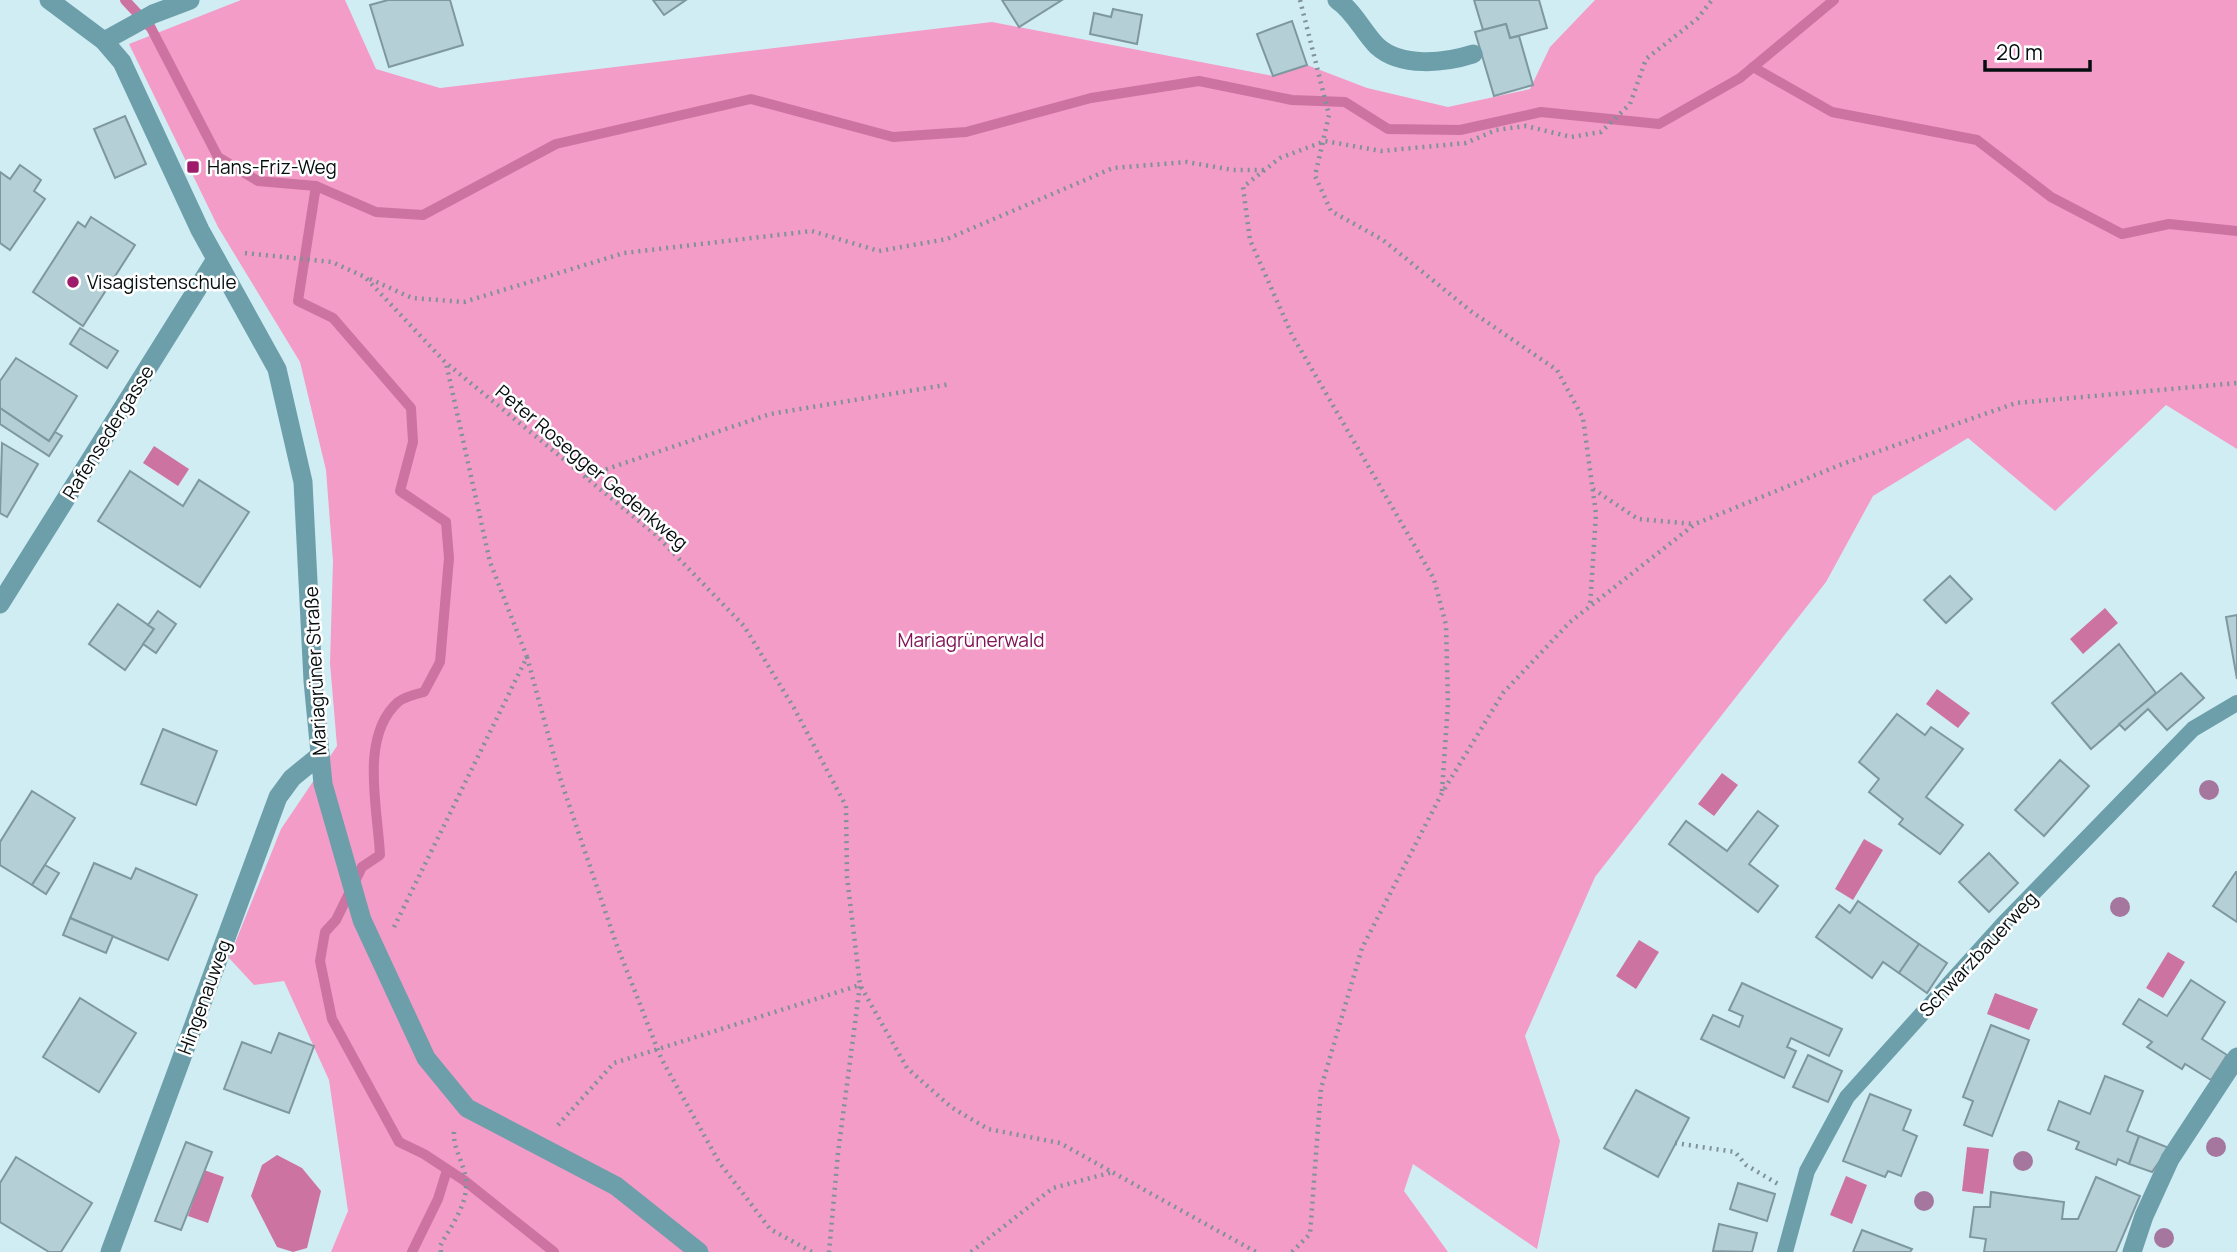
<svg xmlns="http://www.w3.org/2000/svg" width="2237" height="1252" viewBox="0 0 2237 1252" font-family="Manrope,sans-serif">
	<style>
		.green { fill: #f39cc7 }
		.water { fill: #cd73a1 }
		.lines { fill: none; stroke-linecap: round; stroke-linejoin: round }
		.stream { stroke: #cd73a1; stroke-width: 10 }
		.building { fill: #b4cfd6; stroke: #7f989f; stroke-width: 2 }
		.path { stroke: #7e9297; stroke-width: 4.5; stroke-dasharray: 2 5; stroke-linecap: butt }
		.service { stroke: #6d9fab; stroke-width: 16 }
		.minor { stroke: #6d9fab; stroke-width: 19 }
		.tree { fill: #a5769e }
		.poi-dot { fill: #9f1b6c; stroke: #fff; stroke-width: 2.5 }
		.labels { text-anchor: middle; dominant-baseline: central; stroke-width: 5; stroke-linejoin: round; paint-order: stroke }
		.poi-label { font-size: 19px; fill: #050d0f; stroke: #fff; text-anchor: start }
		.street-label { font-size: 19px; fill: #050d0f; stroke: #fff }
		.park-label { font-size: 19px; fill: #811457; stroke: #fff }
	</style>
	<rect width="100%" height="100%" fill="#d1edf4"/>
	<!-- green -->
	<path class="green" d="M241 0H345L376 69 440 88 992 22 1273 76 1307 65 1367 88 1448 107 1530 89 1550 47 1595 0H2237V449L2166 405 2055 511 1968 438 1873 496 1826 582 1595 877 1525 1036 1560 1141 1537 1249 1413 1164 1404 1191 1448 1252H331L348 1211 329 1080 284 981 254 985 229 958 281 829 337 746 330 663 333 561 326 470 300 362 218 227 129 44Z"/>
	<!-- water -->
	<g class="water">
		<path d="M154 446 189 469 178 486 143 463Z"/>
		<path d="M2105 608 2118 623 2083 654 2070 639Z"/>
		<path d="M1937 689 1970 713 1958 728 1926 704Z"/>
		<path d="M1722 773 1738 785 1714 816 1698 804Z"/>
		<path d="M1864 839 1883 850 1853 900 1835 889Z"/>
		<path d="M1639 940 1659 952 1636 989 1616 976Z"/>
		<path d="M2168 952 2185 962 2163 998 2146 988Z"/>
		<path d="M1995 993 2038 1009 2029 1030 1987 1014Z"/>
		<path d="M1967 1147 1989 1149 1983 1194 1962 1191Z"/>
		<path d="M277 1155 302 1168 321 1191 307 1248 293 1252 277 1247 251 1196 262 1165Z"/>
		<path d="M204 1170 224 1177 208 1223 188 1216Z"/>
		<path d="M1846 1176 1867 1185 1852 1224 1830 1215Z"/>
	</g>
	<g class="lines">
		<!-- stream -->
		<g class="stream">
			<path d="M125 0 151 28 218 157 258 181 316 186 376 212 423 215 556 144 751 99 893 137 966 132 1091 98 1199 81 1292 100 1345 102 1388 129 1460 130 1541 112 1659 124 1740 78 1834 0"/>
			<path d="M1753 67 1832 112 1977 140 2051 197 2122 234 2169 224 2237 231"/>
			<path d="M316 186 298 301 333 318 411 408 413 442 400 491 446 522 449 558 440 662 424 692C416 694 404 697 398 702 359 737 378 809 380 855L362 867 336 920 325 932 320 961 332 1019 399 1142 424 1154 465 1181 554 1252"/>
			<path d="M412 1252 438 1199 447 1170"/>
		</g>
	</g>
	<!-- building -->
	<g class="building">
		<path d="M388 0H450L463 45 389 67 370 5Z"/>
		<path d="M653 0H686L664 15Z"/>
		<path d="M1002 0H1062L1019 27Z"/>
		<path d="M1474 0H1539L1547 28 1510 38 1506 24 1483 30Z"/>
		<path d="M1113 9 1142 15 1137 44 1090 34 1094 13 1111 17Z"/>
		<path d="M1292 21 1307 65 1273 76 1257 34Z"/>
		<path d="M1506 24 1510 38 1519 36 1533 85 1494 96 1475 32Z"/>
		<path d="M125 116 146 164 115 178 94 129Z"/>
		<path d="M20 165 41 180 34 191 45 199 10 250 0 243V172L10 179Z"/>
		<path d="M91 217 135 245 83 326 33 292 78 222 85 227Z"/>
		<path d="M80 328 118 351 107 368 70 344Z"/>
		<path d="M16 358 77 396 49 441 0 408V381Z"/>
		<path d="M0 408 49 441 55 432 62 436 49 456 0 424Z"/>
		<path d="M2 443 38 464 7 517 0 513Z"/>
		<path d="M130 471 183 506 199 480 249 512 200 587 98 521Z"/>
		<path d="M1950 576 1972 599 1946 623 1924 600Z"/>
		<path d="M118 604 154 629 125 670 89 644Z"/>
		<path d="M158 611 176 624 156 653 143 644 154 629 148 625Z"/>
		<path d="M2237 615V679L2226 617Z"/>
		<path d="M2119 644 2156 693 2091 749 2052 703Z"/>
		<path d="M2181 673 2204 698 2167 730 2148 709 2125 730 2119 724Z"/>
		<path d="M1897 714 1925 735 1931 727 1963 749 1926 797 1963 825 1940 854 1899 824 1903 819 1869 792 1879 779 1859 762Z"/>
		<path d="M163 729 217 751 196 805 141 784Z"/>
		<path d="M2060 760 2089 786 2044 836 2015 810Z"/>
		<path d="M32 791 75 818 32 885 0 865V842Z"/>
		<path d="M1758 811 1778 826 1749 864 1778 886 1758 912 1669 844 1686 821 1727 851Z"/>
		<path d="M1989 853 2018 883 1989 912 1959 882Z"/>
		<path d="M94 863 131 879 136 868 197 895 168 960 70 918Z"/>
		<path d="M45 865 59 873 46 894 32 885Z"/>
		<path d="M2236 872H2237V922L2213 906Z"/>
		<path d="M1858 901 1919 944 1899 973 1883 962 1872 978 1816 937 1839 905 1850 913Z"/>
		<path d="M70 918 113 936 106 953 63 935Z"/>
		<path d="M1919 944 1947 963 1927 993 1899 973Z"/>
		<path d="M2191 980 2225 1002 2202 1039 2227 1055 2211 1080 2185 1064 2182 1069 2147 1047 2152 1042 2123 1024 2139 999 2167 1016Z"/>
		<path d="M1742 983 1842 1029 1829 1056 1791 1038 1787 1047 1796 1051 1784 1078 1701 1039 1713 1015 1739 1027 1743 1016 1729 1010Z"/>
		<path d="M80 998 136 1033 99 1092 43 1057Z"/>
		<path d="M1991 1025 2029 1040 1992 1136 1964 1125 1973 1101 1963 1097Z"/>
		<path d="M279 1033 314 1046 289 1113 224 1089 242 1042 271 1053Z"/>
		<path d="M1808 1055 1842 1071 1828 1102 1793 1087Z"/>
		<path d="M2105 1076 2143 1091 2127 1131 2139 1136 2129 1164 2118 1159 2116 1165 2076 1149 2079 1142 2048 1130 2059 1101 2090 1114Z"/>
		<path d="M1636 1090 1689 1118 1658 1177 1604 1148Z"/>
		<path d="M1870 1094 1911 1110 1903 1130 1917 1136 1901 1176 1888 1171 1885 1177 1843 1161Z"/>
		<path d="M2139 1136 2169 1148 2152 1172 2129 1164Z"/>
		<path d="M186 1142 212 1152 181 1230 155 1221Z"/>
		<path d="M16 1157 92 1203 61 1252H49L0 1222V1183Z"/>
		<path d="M2096 1177 2140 1196 2116 1252H1984L1986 1239 1970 1237 1974 1207H1990L1991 1192 2064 1202 2062 1219H2078Z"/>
		<path d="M1738 1183 1775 1194 1767 1221 1730 1209Z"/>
		<path d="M1719 1224 1757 1233 1752 1252 1713 1251Z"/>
		<path d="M1862 1230 1912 1249 1910 1252H1853Z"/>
	</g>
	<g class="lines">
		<!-- path -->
		<g class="path">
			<path d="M1300 0 1329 115 1315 176 1331 211 1383 240 1472 312 1557 370 1583 418 1596 514 1590 606"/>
			<path d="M245 253 332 262 365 277 445 362 656 535 744 626 794 708 846 806 847 877 860 985 907 1068 951 1107 988 1129 1060 1143 1256 1252"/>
			<path d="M370 279 412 298 464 302 624 253 812 231 879 251 947 239 1113 168 1187 162 1233 170H1264"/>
			<path d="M586 476 770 414 951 384"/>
			<path d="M1593 489 1638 519 1694 524"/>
			<path d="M527 657 560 778 616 943 661 1058 719 1162 770 1229 812 1252"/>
			<path d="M1442 791 1448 704 1446 625 1434 579 1292 335 1250 240 1243 187 1280 158 1325 141 1381 151 1466 143 1496 130 1526 126 1571 137 1601 132 1630 104 1646 59 1697 19 1712 0"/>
			<path d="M394 927 527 657 490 562 446 363"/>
			<path d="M558 1125 614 1063 860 985 838 1153 829 1252"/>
			<path d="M1675 1143 1735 1152 1746 1165 1778 1184"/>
			<path d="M441 1252 440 1246C452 1224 471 1201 465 1175 462 1160 453 1147 454 1132"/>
			<path d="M971 1252 1053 1188 1113 1172"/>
			<path d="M1292 1252 1310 1234 1321 1088 1362 948 1442 793 1503 693 1570 622 1695 524 1845 463 2016 403 2237 383"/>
		</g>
		<!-- service -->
		<path class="service" d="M1785 1252 1807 1171 1847 1097 2003 924 2193 729 2237 703"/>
		<!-- minor -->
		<g class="minor">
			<path d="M49 0 104 41 122 62 200 230 277 369 303 482 313 681 323 784 362 920 426 1058 467 1108 616 1186 699 1252"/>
			<path d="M1337 0C1354 11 1363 32 1377 46 1401 68 1445 63 1473 54"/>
			<path d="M104 41 153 14 190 0"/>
			<path d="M0 604 216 259"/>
			<path d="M110 1252 278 797 292 778 319 756"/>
			<path d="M2132 1252 2144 1216 2170 1159 2237 1057"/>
		</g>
	</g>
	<!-- trees -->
	<g class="tree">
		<circle cx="2209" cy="790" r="10"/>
		<circle cx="2120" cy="907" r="10"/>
		<circle cx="2216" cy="1147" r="10"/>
		<circle cx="2023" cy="1161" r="10"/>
		<circle cx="1924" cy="1201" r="10"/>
		<circle cx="2164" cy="1238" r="10"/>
	</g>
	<!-- markers -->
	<g class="poi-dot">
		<rect x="186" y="160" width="14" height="14" rx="3.5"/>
		<circle cx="73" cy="282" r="7"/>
	</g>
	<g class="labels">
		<!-- poi labels -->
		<g class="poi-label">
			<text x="207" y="167">Hans-Friz-Weg</text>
			<text x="87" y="282">Visagistenschule</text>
		</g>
		<!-- street labels -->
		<g class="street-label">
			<text transform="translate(108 432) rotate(-58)">Rafensedergasse</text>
			<text transform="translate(592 467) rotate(40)">Peter Rosegger Gedenkweg</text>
			<text transform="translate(315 671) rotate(-93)">Mariagrüner Straße</text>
			<text transform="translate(1978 954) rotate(-47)">Schwarzbauerweg</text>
			<text transform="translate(204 997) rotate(-70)">Hingenauweg</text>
		</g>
		<!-- park labels -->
		<g class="park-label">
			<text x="971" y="640">Mariagrünerwald</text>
		</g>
	</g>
	<!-- scale -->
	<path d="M1985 60v10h105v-10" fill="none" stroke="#050d0f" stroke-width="3.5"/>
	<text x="1996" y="60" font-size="21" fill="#050d0f" stroke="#ffffff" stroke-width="5" paint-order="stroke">20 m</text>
</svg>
